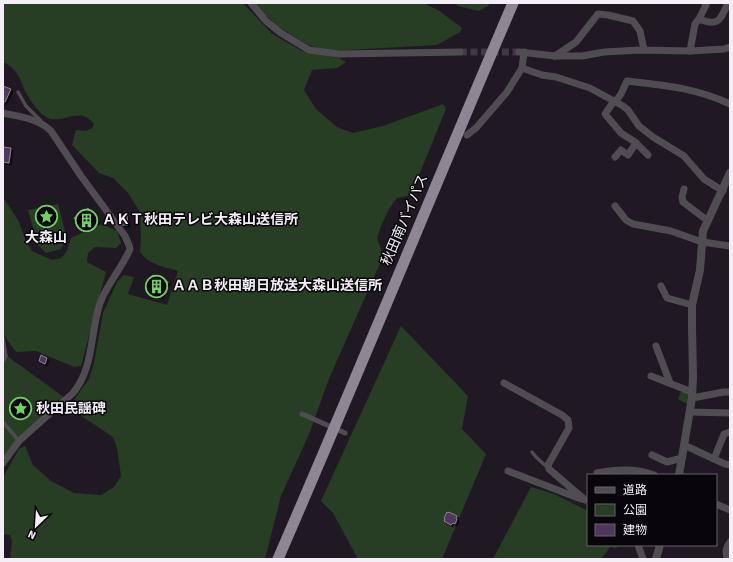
<svg xmlns="http://www.w3.org/2000/svg" width="733" height="562" viewBox="0 0 733 562" font-family="'Source Sans 3','Noto Sans JP',sans-serif">
	<style>
		.green { fill: #273d24 }
		.building { fill: #50375d; stroke: #887f8d; filter: url(#shadow) }
		.lines { fill: none; stroke-linecap: round; stroke-linejoin: round }
		.minor-tunnel { stroke: #403944; stroke-width: 7; stroke-dasharray: 7 3.5; stroke-linecap: butt }
		.service { stroke: #504d52; stroke-width: 3.5 }
		.pedestrian { stroke: #504d52; stroke-width: 5 }
		.minor { stroke: #504d52; stroke-width: 7 }
		.tertiary { stroke: #504d52; stroke-width: 8 }
		.trunk { stroke: #8f8694; stroke-width: 11 }
		.labels { text-anchor: middle; dominant-baseline: central; stroke-width: 3; stroke-linejoin: round; paint-order: stroke }
		.poi-label { font-size: 14px; font-weight: bold; fill: #f4eff7; stroke: #08060a; text-anchor: start }
		.street-label { font-size: 14px; fill: #f4eff7; stroke: #08060a }
	</style>
	<defs>
		<filter id="shadow"><feDropShadow dx="2" dy="2" stdDeviation="0" flood-color="#0009"/></filter>
	</defs>
	<rect width="100%" height="100%" fill="#201924"/>
	<!-- green -->
	<g class="green">
		<path d="M3 3H243L271 33 302 51 339 58 346 62 337 68 312 70 304 90 316 109 337 127 353 133 383 126 443 104 446 109 411 195 397 198C387 210 382 223 377 238L381 249V261L328 381 310 432 281 496 265 559H10L12 541 10 535 3 534V477L19 449 25 446 33 465 51 481 74 493 101 495 114 487 121 476 117 448 113 437 74 411 71 404 89 379 94 363 103 313 117 282 124 275 134 277 128 294 167 305 178 271C163 266 149 265 140 252L141 239 140 212 128 193 113 178 99 173 72 145 76 130 86 131 92 128 94 124C79 103 59 129 43 115 37 110 30 100 26 93 22 85 20 75 13 69 11 66 7 64 3 62Z"/>
		<path d="M255 3H423L438 10 462 28 460 32 437 45 330 51 308 45 279 27 260 10Z"/>
		<path d="M454 3H490L488 6 479 11 458 6Z"/>
		<path d="M3 197 19 222 25 239 32 251 52 260 61 258 67 251 71 238 102 224 117 231 121 243 116 248 95 247 88 253 87 262 106 272 81 366 74 367 36 351 16 352 3 334Z"/>
		<path d="M58 204 67 239 61 249 46 253 38 245 28 210Z"/>
		<path d="M401 326 468 396 462 429 486 454 442 559H358L333 513 321 501Z"/>
		<path d="M3 353 65 398 3 462Z"/>
		<path d="M682 390 690 393 689 405 678 399Z"/>
		<path d="M531 487 554 494 588 511V545H622L616 548 610 547 601 559H493Z"/>
	</g>
	<!-- building -->
	<g class="building">
		<path d="M3 86 11 89 5 102 3 101Z"/>
		<path d="M3 147 11 148 9 163 3 162Z"/>
		<path d="M88 208 98 221 84 231 74 218Z"/>
		<path d="M127 215 128 225H122L121 216Z"/>
		<path d="M153 275 168 282 161 297 146 290Z"/>
		<path d="M41 355 47 358 45 364 39 361Z"/>
		<path d="M447 512 448 513 449 512 457 516 456 518 457 519 455 524 453 523 451 525 444 521 445 519 444 518Z"/>
	</g>
	<g class="lines">
		<!-- minor-tunnel -->
		<path class="minor-tunnel" d="M460 52H519"/>
		<!-- service -->
		<g class="service">
			<path d="M18 92 26 106 41 121"/>
			<path d="M3 338 6 356 3 361"/>
			<path d="M3 422 19 441"/>
			<path d="M532 452 536 457 548 468"/>
		</g>
		<!-- pedestrian -->
		<path class="pedestrian" d="M302 414 345 433"/>
		<!-- minor -->
		<g class="minor">
			<path d="M251 3 266 21 281 33 309 50 339 54 460 52"/>
			<path d="M699 19C719 27 720 20 728 3"/>
			<path d="M690 51 695 24 699 19 706 5 705 3"/>
			<path d="M519 52 555 56H582L604 52 640 50 690 51 724 49 730 47"/>
			<path d="M555 56 576 42 598 14 608 15 633 21 640 31 644 50"/>
			<path d="M522 68 542 75 556 77 590 88 623 106 628 110 639 126 653 137 684 156 704 179 723 191"/>
			<path d="M614 101 605 114 621 133 635 142 648 155"/>
			<path d="M615 102 621 94 627 81C663 85 697 88 730 104"/>
			<path d="M3 113C20 117 38 118 51 131L81 176 125 236 129 245 130 249C122 268 107 284 100 303 90 333 94 368 73 393L19 441 3 463"/>
			<path d="M467 135 476 128 507 92 522 68 524 52"/>
			<path d="M615 157 621 150 628 155 636 143"/>
			<path d="M684 189 682 197 683 202 708 221"/>
			<path d="M615 206 626 220 633 224 671 231 702 242 730 246"/>
			<path d="M661 286 667 298 692 305"/>
			<path d="M656 346 670 383"/>
			<path d="M651 376 692 392"/>
			<path d="M504 383 562 415 568 420 569 428 548 465 549 469 585 500"/>
			<path d="M692 398 724 392H730"/>
			<path d="M690 412 730 413"/>
			<path d="M684 445 714 459 724 434 730 432"/>
			<path d="M652 455 667 462 682 458"/>
			<path d="M714 459 725 464 730 465"/>
			<path d="M508 471 581 499"/>
			<path d="M597 473C616 469 636 468 654 475"/>
			<path d="M716 504 730 510"/>
			<path d="M638 545 643 559"/>
			<path d="M727 559C726 552 725 548 730 542"/>
		</g>
		<!-- tertiary -->
		<g class="tertiary">
			<path d="M679 475 692 398 693 376 692 328V305L700 270 703 231 730 173"/>
			<path d="M656 559 660 545"/>
		</g>
		<!-- trunk -->
		<path class="trunk" d="M278 559C358 375 434 188 513 3"/>
	</g>
	<!-- icons -->
	<defs>
		<symbol id="sight-ring" viewBox="-11 -11 22 22"><circle r="9.5" fill="#08060a" stroke="#6fd360" stroke-width="1.5"/><path d="M0-6L1.8-2.2L6-1.7L2.9 1.2L3.7 5.4L0 3.3L-3.7 5.4L-2.9 1.2L-6-1.7L-1.8-2.2Z" fill="#6fd360"/></symbol>
		<symbol id="building-ring" viewBox="-11 -11 22 22"><circle r="9.5" fill="#08060a" stroke="#6fd360" stroke-width="1.5"/><path d="M-4-6H4V6H1V3H-1V6H-4ZM-2.5-4.3h1.7v1.8h-1.7ZM.8-4.3h1.7v1.8H.8ZM-2.5-1h1.7V.8h-1.7ZM.8-1h1.7V.8H.8Z" fill="#6fd360"/></symbol>
	</defs>
	<g fill-rule="evenodd">
		<use href="#sight-ring" x="34" y="204" width="25" height="25"/>
		<use href="#building-ring" x="74" y="208" width="25" height="25"/>
		<use href="#building-ring" x="144" y="274" width="25" height="25"/>
		<use href="#sight-ring" x="8" y="396" width="25" height="25"/>
	</g>
	<g class="labels">
		<!-- poi labels -->
		<g class="poi-label">
			<text x="102" y="220">ＡＫＴ秋田テレビ大森山送信所</text>
			<text x="46" y="238" text-anchor="middle">大森山</text>
			<text x="172" y="286">ＡＡＢ秋田朝日放送大森山送信所</text>
			<text x="36" y="409">秋田民謡碑</text>
		</g>
		<!-- street labels -->
		<g class="street-label">
			<text transform="translate(405 220) rotate(-67)">秋田南バイパス</text>
		</g>
	</g>
	<!-- border -->
	<rect width="733" height="562" fill="none" stroke="#f4eff7" stroke-width="8"/>
	<!-- legend -->
	<rect x="587" y="474" width="130" height="72" fill="#08060a" stroke="#666369"/>
	<rect x="595" y="487" width="20" height="6" fill="#504d52" stroke="#666369"/>
	<text x="623" y="494" font-size="12" fill="#f4eff7">道路</text>
	<rect x="595" y="504" width="20" height="12" fill="#273d24" stroke="#666369"/>
	<text x="623" y="514" font-size="12" fill="#f4eff7">公園</text>
	<rect x="595" y="524" width="20" height="12" fill="#50375d" stroke="#666369"/>
	<text x="623" y="534" font-size="12" fill="#f4eff7">建物</text>
	<!-- north arrow -->
	<g transform="translate(36 526) rotate(205)" stroke="#08060a" stroke-width="3" paint-order="stroke">
	<path d="M0-3L7 15L0 10L-7 15Z" fill="#f4eff7"/>
	<text y="-6" font-size="11" font-weight="bold" text-anchor="middle" fill="#f4eff7">N</text>
	</g>
</svg>
